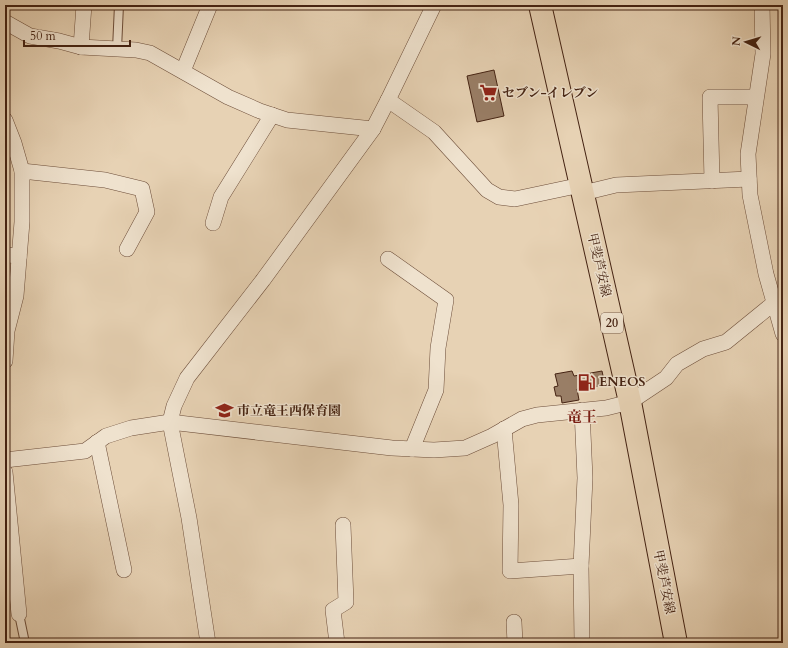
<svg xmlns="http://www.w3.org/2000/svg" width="788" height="648" viewBox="0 0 788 648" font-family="Cardo,'Noto Serif JP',serif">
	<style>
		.building { fill: #997e66; stroke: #442212 }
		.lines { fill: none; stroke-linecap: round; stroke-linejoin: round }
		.lane-casing { stroke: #6d4e3a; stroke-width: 10 }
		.street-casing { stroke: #6d4e3a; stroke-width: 16 }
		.primary-casing { stroke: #442212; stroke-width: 24 }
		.lane { stroke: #efe2ce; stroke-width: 8 }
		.street { stroke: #efe2ce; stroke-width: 15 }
		.primary { stroke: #e7d2b4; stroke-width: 22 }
		.labels { text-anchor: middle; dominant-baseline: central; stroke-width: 3; stroke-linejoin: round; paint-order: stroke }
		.shield { fill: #efe2ce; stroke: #775c4a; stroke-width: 1 }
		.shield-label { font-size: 12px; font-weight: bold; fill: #442212 }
		.poi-label { font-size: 13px; font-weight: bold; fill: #442212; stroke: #efe2ce; text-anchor: start }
		.street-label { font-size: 13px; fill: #442212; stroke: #efe2ce }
		.quarter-label { font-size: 15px; font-weight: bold; fill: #7a1f14; stroke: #efe2ce }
	</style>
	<rect width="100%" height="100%" fill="#e7d2b4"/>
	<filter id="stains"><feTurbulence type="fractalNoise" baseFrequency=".005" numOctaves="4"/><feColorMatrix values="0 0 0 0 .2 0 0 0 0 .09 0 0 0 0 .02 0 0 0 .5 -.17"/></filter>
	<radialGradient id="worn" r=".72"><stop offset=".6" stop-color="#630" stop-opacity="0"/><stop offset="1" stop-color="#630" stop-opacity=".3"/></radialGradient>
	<!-- building -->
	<g class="building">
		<path d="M494 70 504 116 477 122 467 76Z"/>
		<path d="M572 371 574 376 602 371 605 385 577 389 579 400 562 403 561 396H556L554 387 558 386 555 374Z"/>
	</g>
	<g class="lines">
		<defs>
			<g id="lane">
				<path d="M117 49 119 5"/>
				<path d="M19 614 25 643"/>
			</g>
			<g id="street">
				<path d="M762 5 763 54 748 154 750 195 766 274 783 334"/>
				<path d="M5 22 30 36 59 41 81 47 136 50 150 53 228 97 260 111 287 120 373 129"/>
				<path d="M81 47 84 5"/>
				<path d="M183 71 210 5"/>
				<path d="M388 100 434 5"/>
				<path d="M5 120 14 143 22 171V222L16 296 7 331 5 361"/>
				<path d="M22 171 105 180 142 189 147 212 127 249"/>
				<path d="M712 181 710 97H756"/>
				<path d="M583 193 616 185 749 179"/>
				<path d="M213 223 221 197 272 115"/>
				<path d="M5 254 19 257"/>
				<path d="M388 259 446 300 438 348 436 390 412 449"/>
				<path d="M504 429 511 505 510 571 581 566"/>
				<path d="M97 442 124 570"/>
				<path d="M5 460 85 451 106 436 131 428 170 422 392 448 434 450 465 448 492 436 522 419 537 415 606 408 630 402 666 378 677 364 703 349 726 342 774 303"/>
				<path d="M5 472 19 614"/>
				<path d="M514 622 515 643"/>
				<path d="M208 643 189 518 170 422 174 406 187 378 263 280 373 129 388 100 434 132 487 190 499 197 515 199 581 185"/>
				<path d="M337 643 333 610 346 602 343 525"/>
				<path d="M582 643 581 566 585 478 582 410"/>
			</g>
			<path id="primary" d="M540 5 630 402 676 643"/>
		</defs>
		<!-- lane casing -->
		<use href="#lane" class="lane-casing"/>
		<!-- street casing -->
		<use href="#street" class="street-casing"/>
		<!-- primary casing -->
		<use href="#primary" class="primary-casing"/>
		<!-- lane -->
		<use href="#lane" class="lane"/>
		<!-- street -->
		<use href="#street" class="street"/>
		<!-- primary -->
		<use href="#primary" class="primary"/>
	</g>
	<!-- icons -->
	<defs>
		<symbol id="supermarket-bare" viewBox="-9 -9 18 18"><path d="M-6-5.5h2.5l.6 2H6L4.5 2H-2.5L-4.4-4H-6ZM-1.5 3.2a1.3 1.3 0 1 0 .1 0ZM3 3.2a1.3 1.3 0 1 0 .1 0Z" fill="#8f2418" stroke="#efe2ce" stroke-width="2.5" paint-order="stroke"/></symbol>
		<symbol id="fuel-bare" viewBox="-9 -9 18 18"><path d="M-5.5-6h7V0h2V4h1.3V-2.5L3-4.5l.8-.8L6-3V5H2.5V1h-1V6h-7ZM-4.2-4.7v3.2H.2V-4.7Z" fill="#8f2418" stroke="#efe2ce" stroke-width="2.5" paint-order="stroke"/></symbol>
		<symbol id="school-bare" viewBox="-9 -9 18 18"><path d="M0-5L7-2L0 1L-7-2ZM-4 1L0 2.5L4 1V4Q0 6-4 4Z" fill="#8f2418" stroke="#efe2ce" stroke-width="2.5" paint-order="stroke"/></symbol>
	</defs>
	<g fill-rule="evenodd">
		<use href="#supermarket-bare" x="476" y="80" width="25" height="25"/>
		<use href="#fuel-bare" x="574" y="370" width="25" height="25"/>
		<use href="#school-bare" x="212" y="398" width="25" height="25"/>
	</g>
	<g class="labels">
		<!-- shield labels -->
		<rect class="shield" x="601" y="313" width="22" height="20" rx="3"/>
		<g class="shield-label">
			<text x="612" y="323">20</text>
		</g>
		<!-- poi labels -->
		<g class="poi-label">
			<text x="502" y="93">セブン-イレブン</text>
			<text x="599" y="382">ENEOS</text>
			<text x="237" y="411">市立竜王西保育園</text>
		</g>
		<!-- street labels -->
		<g class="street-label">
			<text transform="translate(599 265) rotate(77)">甲斐芦安線</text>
			<text transform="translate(664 582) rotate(79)">甲斐芦安線</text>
		</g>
		<!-- quarter labels -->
		<g class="quarter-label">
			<text x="582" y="417">竜王</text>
		</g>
	</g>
	<!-- margin -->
	<rect width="788" height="648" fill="none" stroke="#e7d2b4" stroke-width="20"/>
	<rect x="6" y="6" width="776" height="636" fill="none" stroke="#442212" stroke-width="2"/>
	<rect x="10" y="10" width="768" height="628" fill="none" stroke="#442212"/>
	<!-- north arrow -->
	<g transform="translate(746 42) rotate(275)" stroke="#efe2ce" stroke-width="3" paint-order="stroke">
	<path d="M0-3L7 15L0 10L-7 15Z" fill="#442212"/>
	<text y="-6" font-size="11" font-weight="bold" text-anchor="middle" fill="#442212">N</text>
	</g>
	<!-- scale -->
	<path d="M24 40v6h106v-6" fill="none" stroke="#442212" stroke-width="2"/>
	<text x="30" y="40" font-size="12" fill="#442212" stroke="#efe2ce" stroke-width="3" paint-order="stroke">50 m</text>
	<rect width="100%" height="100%" filter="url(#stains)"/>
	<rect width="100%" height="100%" fill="url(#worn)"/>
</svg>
